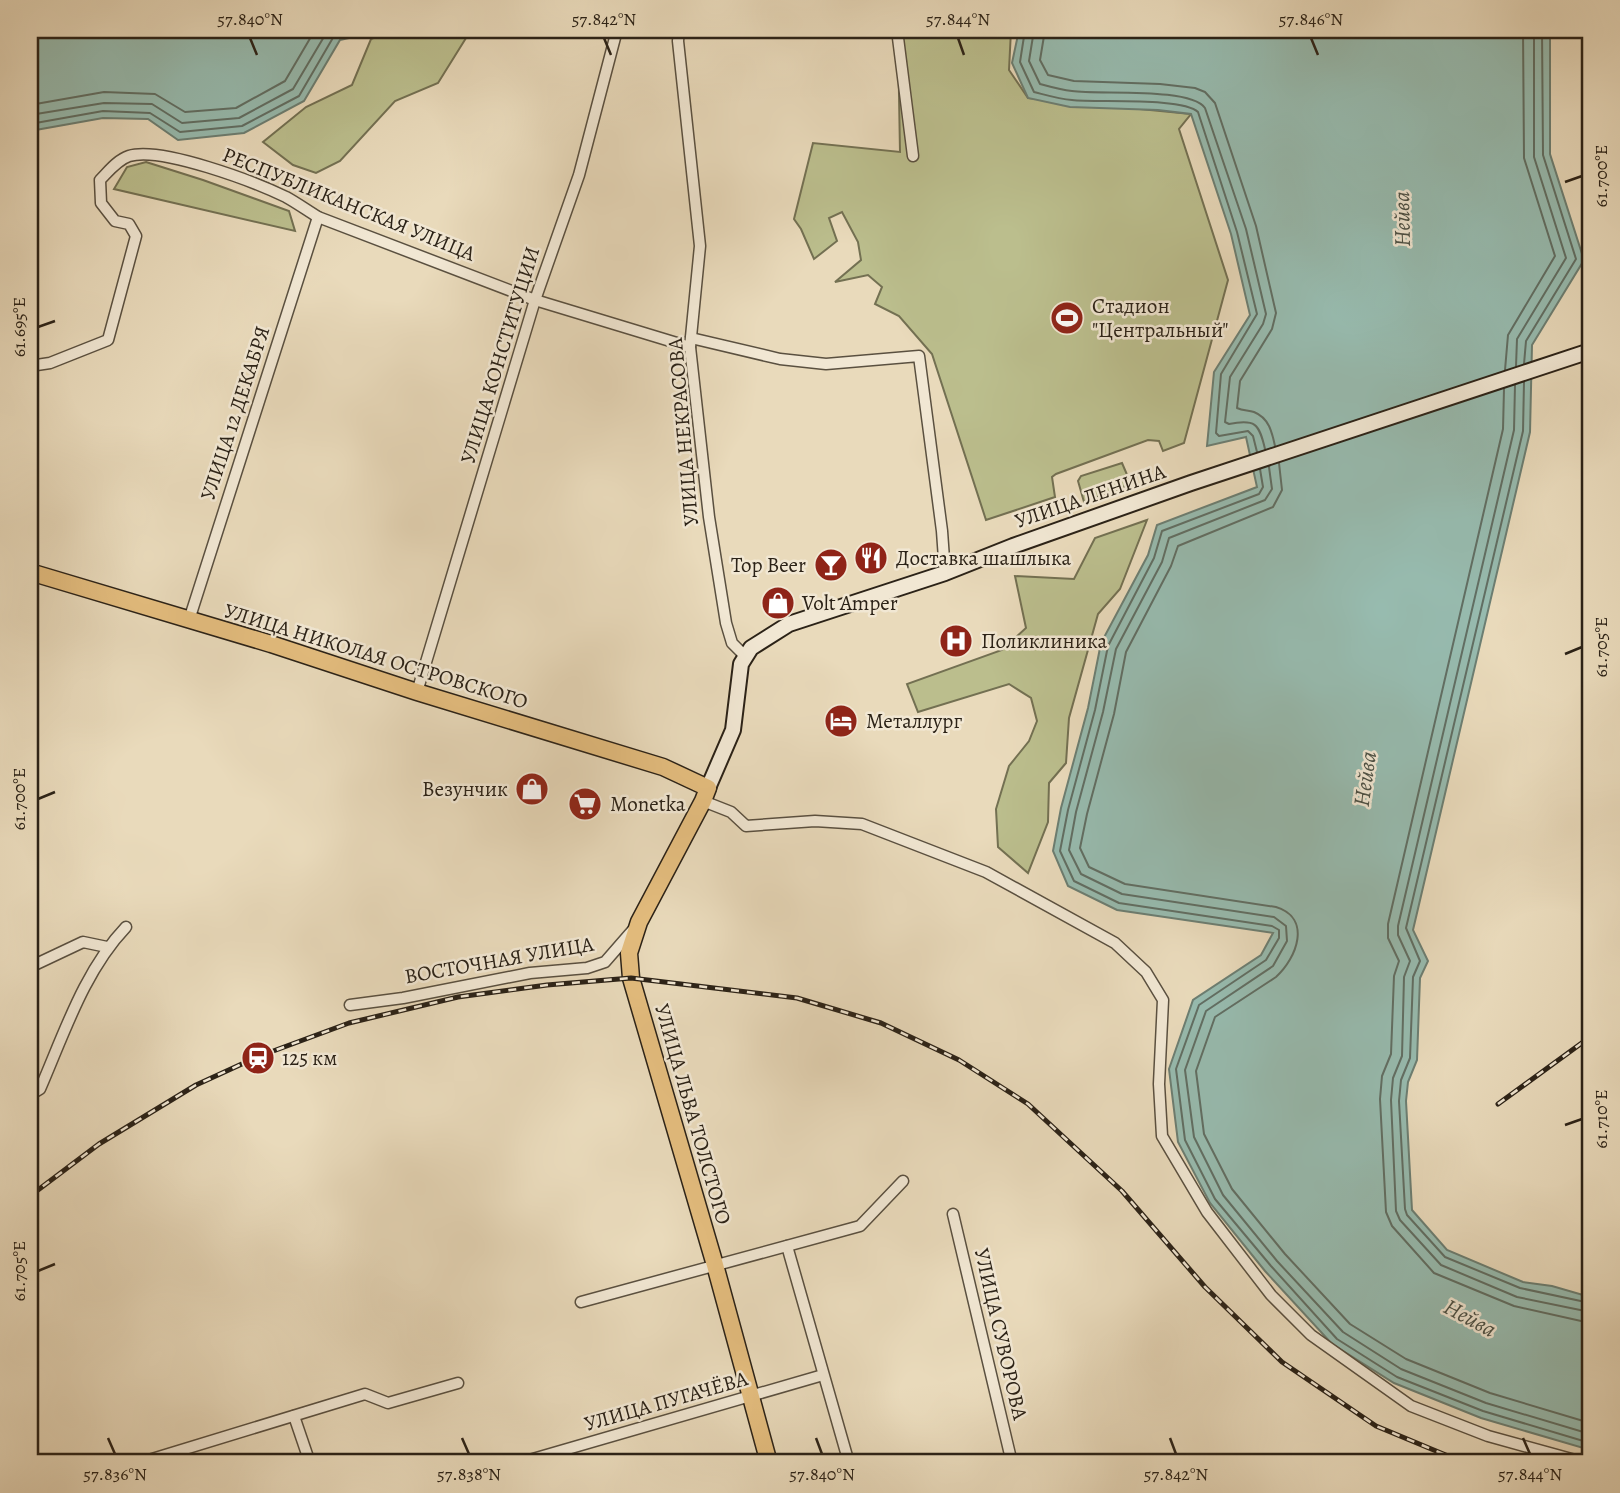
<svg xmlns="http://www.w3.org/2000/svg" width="1620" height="1493" viewBox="0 0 1620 1493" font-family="Alegreya,serif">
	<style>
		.green { fill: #bbbe8d; stroke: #737052; stroke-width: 2 }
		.water { fill: #97bbaf; stroke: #6c7e72; stroke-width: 2 }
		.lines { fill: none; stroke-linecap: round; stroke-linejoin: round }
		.shore { stroke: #616e63; stroke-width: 2 }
		.street-casing { stroke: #5a5040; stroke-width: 13 }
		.secondary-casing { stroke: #2b2217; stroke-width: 18 }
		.primary-casing { stroke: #2b2217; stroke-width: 19 }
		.street { stroke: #f1e7d3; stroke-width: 10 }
		.secondary { stroke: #f1e7d3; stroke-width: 14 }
		.primary { stroke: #e4bd7e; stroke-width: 16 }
		.rail-casing { stroke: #2b2217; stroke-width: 5 }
		.rail { stroke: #f1e7d3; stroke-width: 2.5; stroke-dasharray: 8; stroke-linecap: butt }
		.ticks { fill: none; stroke: #2b2217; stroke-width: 2.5 }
		.labels { text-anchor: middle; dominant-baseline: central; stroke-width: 5; stroke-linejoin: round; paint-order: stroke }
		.street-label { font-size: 21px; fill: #2b2217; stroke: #f1e7d3 }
		.poi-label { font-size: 21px; fill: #2b2217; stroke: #f1e7d3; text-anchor: start }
		.water-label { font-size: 23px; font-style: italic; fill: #4b5045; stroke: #f1e7d3 }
		.neatline { fill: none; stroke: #2b2217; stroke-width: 2.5 }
		.ticks-label { font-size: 18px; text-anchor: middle; fill: #2b2217 }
	</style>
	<rect width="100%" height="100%" fill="#e9dabb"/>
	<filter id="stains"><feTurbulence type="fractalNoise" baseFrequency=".00286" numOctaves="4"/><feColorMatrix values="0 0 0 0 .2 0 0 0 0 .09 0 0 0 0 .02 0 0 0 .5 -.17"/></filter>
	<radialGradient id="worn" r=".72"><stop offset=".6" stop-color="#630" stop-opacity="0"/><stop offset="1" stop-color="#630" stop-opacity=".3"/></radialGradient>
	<!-- green -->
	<g class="green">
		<path d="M393 30H471L438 83 395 101 340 161 316 173 293 165 263 142 306 107 352 85 371 39Z"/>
		<path d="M903 30H1011L1009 70 1028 98 1191 114 1179 129 1228 280 1184 443 1163 451 1159 441 1148 440 1056 474 1052 477 1055 497 986 520 932 354 899 316 875 304 882 287 868 275 835 282 861 260 858 242 842 212 829 218 837 241 814 259 801 229 794 219 813 143 900 152 898 37Z"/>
		<path d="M146 162 203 180 289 211 295 231 114 189 127 167Z"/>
		<path d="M1122 463 1131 484 1084 502 1078 481 1081 476Z"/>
		<path d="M1147 520 1120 589 1098 614 1069 718 1066 763 1049 783 1048 822 1028 873 998 847 996 809 1009 766 1029 741 1037 721 1031 698 1009 684 918 712 907 684 1002 650 1026 628 1015 576 1074 579 1095 538Z"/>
	</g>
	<!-- water -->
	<g class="water">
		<path d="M30 30H370L362 35 340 40 304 101 244 133 178 140 148 119 103 118 30 131Z"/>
		<path d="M1019 30H1548L1550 33V154L1584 260 1532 345 1530 432 1413 930 1428 961 1420 978 1417 1060 1408 1082 1406 1101 1412 1210 1447 1250 1523 1282 1552 1286 1590 1297V1450L1481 1418 1394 1383 1332 1344 1265 1271 1210 1203 1178 1142 1169 1069 1193 1000 1261 955 1273 933 1117 910 1068 886 1053 851 1061 808 1088 708 1101 643 1148 555 1157 525 1257 487 1246 437 1207 446 1214 372 1250 315 1231 234 1191 114 1158 110 1070 107 1028 98 1012 63Z"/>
	</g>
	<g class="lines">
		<!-- shore -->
		<g class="shore">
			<path d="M1025 30 1020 62 1034 92C1046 95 1059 99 1072 100 1096 103 1183 97 1198 112L1237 232 1257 314 1221 374 1216 433 1219 436 1248 431 1253 436 1257 452"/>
			<path d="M1034 30 1029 61 1040 84C1051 87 1062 90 1072 91 1100 95 1190 87 1205 108L1246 229 1266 314 1263 324 1230 377 1225 422 1229 424C1255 419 1259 423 1265 449"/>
			<path d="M1045 30 1040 60 1048 75 1074 81 1160 84 1195 88 1205 92 1215 103 1256 226 1276 313 1272 329 1240 381 1237 408C1243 411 1248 410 1254 412 1269 418 1272 432 1275 446"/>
			<path d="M30 105 104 92 155 94 185 112 236 108 285 81 315 30"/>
			<path d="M30 115 104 103 152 104 182 123 239 118 293 89 328 30"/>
			<path d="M30 124 103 111 150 113 180 132 242 126 299 96 334 36 354 30"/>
			<path d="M1524 364 1526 341 1576 259 1543 155 1542 30"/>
			<path d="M1516 366 1517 339 1566 258 1534 157V30"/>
			<path d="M1505 370 1508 335 1555 256 1524 158 1523 30"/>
			<path d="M1524 382 1523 431 1406 928 1420 961 1413 977 1410 1058 1401 1080 1399 1101 1405 1209 1407 1215 1445 1257 1520 1288 1590 1303"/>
			<path d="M1515 385 1514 430 1398 926V935L1410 961 1404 977 1402 1056 1393 1078 1391 1100 1396 1211 1400 1220 1441 1265 1517 1297 1590 1312"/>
			<path d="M1504 389 1503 429 1388 924V938L1399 961 1394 976 1391 1054 1382 1076 1380 1099 1386 1212 1392 1226 1434 1273 1514 1306 1590 1323"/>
			<path d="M1279 463 1282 490 1273 507 1178 546 1171 566 1126 652 1114 714 1087 814 1080 848 1089 867 1125 884 1276 907C1312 918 1297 958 1276 977L1215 1017 1196 1071 1204 1134 1232 1189 1285 1254 1350 1324 1406 1359 1490 1393 1590 1423"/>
			<path d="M1269 467 1272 489 1265 500 1169 538 1162 562 1116 649 1103 712 1076 812 1069 850 1081 874 1122 894 1274 917 1286 926 1287 941 1273 966 1206 1011 1185 1070 1194 1137 1223 1195 1277 1261 1343 1332 1401 1369 1486 1403 1590 1434"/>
			<path d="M1260 469 1263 487 1259 494 1162 531 1154 558 1108 646 1095 710 1068 810 1060 851 1074 881 1119 903 1272 926 1279 930V938L1266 960 1199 1005 1176 1069 1185 1140 1215 1199 1271 1266 1337 1339 1397 1377 1483 1411 1590 1443"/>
		</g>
		<defs>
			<g id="street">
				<path d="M679 30 678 41 700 246 690 347 709 517 726 623 732 643 745 656"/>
				<path d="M897 30 913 156"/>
				<path d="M691 338 780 359 826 364 919 356 942 531 945 573"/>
				<path d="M30 366 50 363 108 340 136 236 129 224 115 221 101 203 100 180C108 172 117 160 129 156 161 146 255 182 286 197 297 203 308 211 318 217L535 300 690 347"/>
				<path d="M189 620 318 217"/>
				<path d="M417 692 535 300 579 175 617 30"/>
				<path d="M703 801 731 812 746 826 815 821 862 824 986 872 1115 943 1146 972 1163 1000 1159 1084 1162 1136 1207 1212 1271 1295 1311 1335 1411 1406 1488 1436 1586 1463"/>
				<path d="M30 967 83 942 107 947"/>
				<path d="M350 1005 403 998 530 973 587 968 605 962 632 931"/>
				<path d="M30 1095 40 1089C64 1034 84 971 126 927"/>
				<path d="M953 1214 1012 1463"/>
				<path d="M787 1246 849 1463"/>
				<path d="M581 1302 860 1226 903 1181"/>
				<path d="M294 1416 310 1463"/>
				<path d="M139 1463 365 1394 388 1403 458 1383"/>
				<path d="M519 1463 823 1375"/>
			</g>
			<path id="secondary" d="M708 788 733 730 741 664 751 648 789 624 945 573 1013 546 1191 483 1590 351"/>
			<path id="primary" d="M30 572 271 644 417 692 663 767 708 788 703 801 639 922 629 953 631 978 715 1265 769 1463"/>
		</defs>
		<!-- street casing -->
		<use href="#street" class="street-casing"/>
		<!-- secondary casing -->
		<use href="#secondary" class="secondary-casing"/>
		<!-- primary casing -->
		<use href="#primary" class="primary-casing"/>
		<!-- street -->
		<use href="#street" class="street"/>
		<!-- secondary -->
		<use href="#secondary" class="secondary"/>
		<!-- primary -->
		<use href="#primary" class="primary"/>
		<defs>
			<g id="rail">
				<path d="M1498 1104 1590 1037"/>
				<path d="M30 1196 99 1144 196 1085 257 1057 349 1023 458 997 547 985 631 978 797 998 881 1023 959 1060 1028 1104 1122 1191 1205 1287 1282 1362 1376 1426 1465 1463"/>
			</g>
		</defs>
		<!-- rail casing -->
		<use href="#rail" class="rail-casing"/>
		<!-- rail -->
		<use href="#rail" class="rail"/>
	</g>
	<!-- ticks -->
	<path class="ticks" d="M250 38 257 55M604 38 611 55M958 38 964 55M1311 38 1318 55M1565 182 1582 176M38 327 55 321M1565 654 1582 647M38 799 55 792M1565 1125 1582 1119M38 1271 55 1264M108 1438 115 1454M462 1438 469 1454M816 1438 822 1454M1170 1438 1176 1454M1523 1438 1530 1454"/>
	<!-- icons -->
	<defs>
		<symbol id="stadium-disc" viewBox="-11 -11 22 22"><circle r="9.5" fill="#8f2418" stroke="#f1e7d3"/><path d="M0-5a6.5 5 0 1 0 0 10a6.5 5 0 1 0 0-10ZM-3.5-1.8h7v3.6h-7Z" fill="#fff"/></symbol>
		<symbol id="restaurant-disc" viewBox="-11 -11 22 22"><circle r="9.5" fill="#8f2418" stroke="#f1e7d3"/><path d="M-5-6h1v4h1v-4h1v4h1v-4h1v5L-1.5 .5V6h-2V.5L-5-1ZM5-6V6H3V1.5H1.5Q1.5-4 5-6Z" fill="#fff"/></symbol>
		<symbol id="bar-disc" viewBox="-11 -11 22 22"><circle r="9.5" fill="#8f2418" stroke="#f1e7d3"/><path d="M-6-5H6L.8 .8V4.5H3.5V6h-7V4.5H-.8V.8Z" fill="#fff"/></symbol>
		<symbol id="shop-disc" viewBox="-11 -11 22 22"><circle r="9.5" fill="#8f2418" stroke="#f1e7d3"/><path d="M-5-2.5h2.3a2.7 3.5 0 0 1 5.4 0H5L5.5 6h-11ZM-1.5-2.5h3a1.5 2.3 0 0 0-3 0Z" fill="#fff"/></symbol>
		<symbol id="hospital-disc" viewBox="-11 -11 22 22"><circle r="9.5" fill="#8f2418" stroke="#f1e7d3"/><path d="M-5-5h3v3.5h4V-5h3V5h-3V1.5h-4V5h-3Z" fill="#fff"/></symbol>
		<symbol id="hotel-disc" viewBox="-11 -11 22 22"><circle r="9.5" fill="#8f2418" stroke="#f1e7d3"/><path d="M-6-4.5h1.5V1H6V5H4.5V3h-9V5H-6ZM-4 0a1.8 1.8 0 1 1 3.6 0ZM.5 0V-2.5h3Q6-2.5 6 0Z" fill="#fff"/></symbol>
		<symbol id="supermarket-disc" viewBox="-11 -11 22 22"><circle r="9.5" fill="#8f2418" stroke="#f1e7d3"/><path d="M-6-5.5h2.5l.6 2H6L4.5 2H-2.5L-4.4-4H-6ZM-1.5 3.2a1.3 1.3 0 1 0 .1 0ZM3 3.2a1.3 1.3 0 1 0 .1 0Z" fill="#fff"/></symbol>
		<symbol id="station-disc" viewBox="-11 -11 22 22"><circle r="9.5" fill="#8f2418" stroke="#f1e7d3"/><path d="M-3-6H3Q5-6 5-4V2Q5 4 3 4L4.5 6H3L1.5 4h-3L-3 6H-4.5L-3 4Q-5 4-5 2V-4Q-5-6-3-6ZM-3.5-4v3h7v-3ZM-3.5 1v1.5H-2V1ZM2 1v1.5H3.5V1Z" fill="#fff"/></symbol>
	</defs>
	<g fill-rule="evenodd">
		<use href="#stadium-disc" x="1048" y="299" width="38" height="38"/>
		<use href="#restaurant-disc" x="852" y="539" width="38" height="38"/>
		<use href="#bar-disc" x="812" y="546" width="38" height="38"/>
		<use href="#shop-disc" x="759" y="584" width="38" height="38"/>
		<use href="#hospital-disc" x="937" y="622" width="38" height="38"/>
		<use href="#hotel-disc" x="822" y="702" width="38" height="38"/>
		<use href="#shop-disc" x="513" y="770" width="38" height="38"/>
		<use href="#supermarket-disc" x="566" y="785" width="38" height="38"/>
		<use href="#station-disc" x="239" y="1039" width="38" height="38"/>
	</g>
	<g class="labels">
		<!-- street labels -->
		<g class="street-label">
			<text transform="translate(349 204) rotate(22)">РЕСПУБЛИКАНСКАЯ УЛИЦА</text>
			<text transform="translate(500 355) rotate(-73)">УЛИЦА КОНСТИТУЦИИ</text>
			<text transform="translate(235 413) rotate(-72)">УЛИЦА 12 ДЕКАБРЯ</text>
			<text transform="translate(683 432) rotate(-95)">УЛИЦА НЕКРАСОВА</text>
			<text transform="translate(1090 496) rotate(-19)">УЛИЦА ЛЕНИНА</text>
			<text transform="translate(376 656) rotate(17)">УЛИЦА НИКОЛАЯ ОСТРОВСКОГО</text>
			<text transform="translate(499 960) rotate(-10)">ВОСТОЧНАЯ УЛИЦА</text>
			<text transform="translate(693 1114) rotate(74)">УЛИЦА ЛЬВА ТОЛСТОГО</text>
			<text transform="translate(1001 1334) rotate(77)">УЛИЦА СУВОРОВА</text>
			<text transform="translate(666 1401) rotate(-16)">УЛИЦА ПУГАЧЁВА</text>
		</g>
		<!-- poi labels -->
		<g class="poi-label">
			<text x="1092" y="306">Стадион<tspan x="1092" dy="24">"Центральный"</tspan></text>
			<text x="896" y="558">Доставка шашлыка</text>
			<text x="806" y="565" text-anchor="end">Top Beer</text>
			<text x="802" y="603">Volt Amper</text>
			<text x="981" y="641">Поликлиника</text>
			<text x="866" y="721">Металлург</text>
			<text x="508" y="789" text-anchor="end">Везунчик</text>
			<text x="610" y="804">Monetka</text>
			<text x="282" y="1058">125 км</text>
		</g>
		<!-- water labels -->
		<g class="water-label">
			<text transform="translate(1402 219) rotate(-91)">Нейва</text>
			<text transform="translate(1365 779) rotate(-82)">Нейва</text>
			<text transform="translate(1470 1318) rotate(28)">Нейва</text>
		</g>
	</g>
	<!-- margin -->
	<rect width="1620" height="1493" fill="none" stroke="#e9dabb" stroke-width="77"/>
	<rect x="38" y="38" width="1544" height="1416" class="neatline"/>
	<g class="ticks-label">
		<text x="250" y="25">57.840°N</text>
		<text x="604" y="25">57.842°N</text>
		<text x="958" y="25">57.844°N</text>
		<text x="1311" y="25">57.846°N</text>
		<text transform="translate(1601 176) rotate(-90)" y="6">61.700°E</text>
		<text transform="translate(19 327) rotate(-90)" y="6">61.695°E</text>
		<text transform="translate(1601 647) rotate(-90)" y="6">61.705°E</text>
		<text transform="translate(19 799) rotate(-90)" y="6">61.700°E</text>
		<text transform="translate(1601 1119) rotate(-90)" y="6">61.710°E</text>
		<text transform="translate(19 1271) rotate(-90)" y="6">61.705°E</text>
		<text x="115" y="1480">57.836°N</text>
		<text x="469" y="1480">57.838°N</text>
		<text x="822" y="1480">57.840°N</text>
		<text x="1176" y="1480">57.842°N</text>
		<text x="1530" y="1480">57.844°N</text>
	</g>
	<rect width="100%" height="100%" filter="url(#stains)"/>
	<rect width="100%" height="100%" fill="url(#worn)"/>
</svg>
